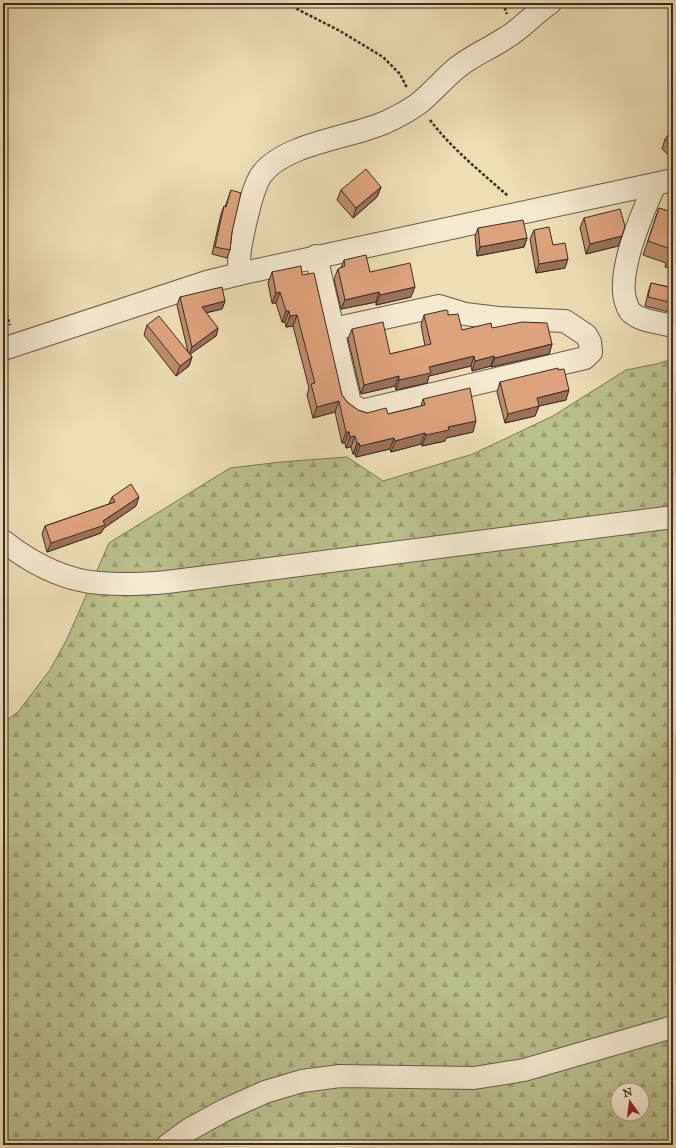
<svg xmlns="http://www.w3.org/2000/svg" width="676" height="1148" viewBox="0 0 676 1148" font-family="'IM FELL Great Primer',serif">
	<style>
		.forest { fill: url(#forest-firs); stroke: #7a7656; fill-rule: evenodd }
		.lines { fill: none; stroke-linecap: round; stroke-linejoin: round }
		.minor-casing { stroke: #675846; stroke-width: 24 }
		.path { stroke: #3a2b22; stroke-width: 2.5; stroke-dasharray: 3 2; stroke-linecap: butt }
		.minor { stroke: #f5e9ce; stroke-width: 22 }
		.wall { fill: #be8c6c; stroke: #3a2b22 }
		.shaded-wall { fill: #9b7258; stroke: #3a2b22 }
		.building { fill: #dda37d; stroke: #3a2b22 }
	</style>
	<defs>
		<pattern id="forest-firs" width="22" height="20" patternUnits="userSpaceOnUse"><rect width="22" height="20" fill="#bbc08b"/><path d="M5 1l3.5 6h-7zM16 11l3.5 6h-7z" fill="#999c71"/></pattern>
	</defs>
	<rect width="100%" height="100%" fill="#efddb4"/>
	<filter id="stains"><feTurbulence type="fractalNoise" baseFrequency=".005" numOctaves="4"/><feColorMatrix values="0 0 0 0 .2 0 0 0 0 .09 0 0 0 0 .02 0 0 0 .5 -.17"/></filter>
	<radialGradient id="worn" r=".72"><stop offset=".6" stop-color="#630" stop-opacity="0"/><stop offset="1" stop-color="#630" stop-opacity=".3"/></radialGradient>
	<!-- forest -->
	<path class="forest" d="M673 359V1145H3V723L18 712 50 670 67 639 109 543 230 468 281 462 347 457 383 481 473 454 553 416 626 370 656 364ZM618 1090H642V1114H618Z"/>
	<g class="lines">
		<defs>
			<g id="minor">
				<path d="M655 184C643 212 614 276 627 305 628 308 630 312 632 313 640 321 662 323 673 326"/>
				<path d="M316 256 350 403 361 411 585 358 591 352 590 342 586 335 565 321 498 318 465 314 439 306 333 329"/>
				<path d="M239 274C239 266 239 257 240 249 243 232 252 187 262 174 285 143 351 138 386 122 397 117 408 111 418 104 432 93 444 78 458 67 473 55 491 48 507 37 522 28 535 13 550 3"/>
				<path d="M3 349 207 282 239 274 673 180"/>
				<path d="M3 541C30 562 65 581 100 583 122 585 145 584 167 582L673 517"/>
				<path d="M168 1145 190 1129 225 1110 265 1092 302 1081 340 1076 474 1078 524 1070 673 1027"/>
			</g>
		</defs>
		<!-- minor casing -->
		<use href="#minor" class="minor-casing"/>
		<!-- path -->
		<g class="path">
			<path d="M288 3 297 9 340 31 383 57 400 74 407 88"/>
			<path d="M503 3 507 14"/>
			<path d="M430 120C452 149 481 172 508 196"/>
			<path d="M3 305 10 325"/>
		</g>
		<!-- minor -->
		<use href="#minor" class="minor"/>
	</g>
	<!-- wall -->
	<g class="wall">
		<path d="M673 130V159L662 149 665 139Z"/>
		<path d="M381 187 377 197 353 218 337 200 341 190Z"/>
		<path d="M231 190 232 232 230 250 227 258 212 254 221 214 224 206 225 207Z"/>
		<path d="M659 208 668 211 673 209V269L665 267 666 263 643 255Z"/>
		<path d="M584 218 618 246 586 254 580 228Z"/>
		<path d="M478 228 527 238 524 247 477 256 475 236Z"/>
		<path d="M534 230 553 245 565 268 536 273 530 239Z"/>
		<path d="M344 260 370 272 411 297 376 305V302L341 309 334 279 338 269 341 268Z"/>
		<path d="M272 272 302 275 342 395 347 402 358 410 367 413 388 414 421 406 423 399 473 432 446 438 445 441 422 446 421 444 391 452 390 449 356 457 355 454H353L351 447 346 448 345 443H342L335 412 313 418 307 395 309 388 293 326 286 327 285 322H282L276 303H272L268 283Z"/>
		<path d="M651 283 673 288V313L645 306 648 293Z"/>
		<path d="M180 297 225 301 222 309 206 313 218 328 216 336 190 354 192 357 189 366 176 376 144 335 147 325 188 352 177 305Z"/>
		<path d="M424 315H448L462 330 492 328 552 344 549 354 491 367V366L472 371 471 366 429 376 427 383 396 390 395 386 361 394 348 339 352 329 390 354 425 346 421 325Z"/>
		<path d="M500 382 566 400 539 406 535 416 505 423 497 392Z"/>
		<path d="M112 497 136 506 104 528 101 533 47 552 42 534 45 526 109 504Z"/>
	</g>
	<!-- shaded-wall -->
	<g class="shaded-wall">
		<path d="M381 187 377 197 353 218 356 208Z"/>
		<path d="M622 236 618 246 586 254 590 244Z"/>
		<path d="M527 238 524 247 477 256 480 247Z"/>
		<path d="M568 259 565 268 536 273 539 264Z"/>
		<path d="M415 287 411 297 376 305 380 295Z"/>
		<path d="M280 292 276 303H272L276 293Z"/>
		<path d="M379 292 376 302 341 309 345 300Z"/>
		<path d="M225 301 222 309 199 314 202 307Z"/>
		<path d="M286 311H289L285 322H282Z"/>
		<path d="M297 315 293 326 286 327 290 316Z"/>
		<path d="M218 328 216 336 189 355 192 347Z"/>
		<path d="M552 344 549 354 491 367 495 358Z"/>
		<path d="M474 356 471 366 429 376 427 383 396 390 399 380 429 367Z"/>
		<path d="M494 356 491 366 472 371 475 361Z"/>
		<path d="M192 357 189 366 176 376 180 366Z"/>
		<path d="M399 376 395 386 361 394 364 385Z"/>
		<path d="M569 390 566 400 539 406 535 416 505 423 508 414 537 398Z"/>
		<path d="M339 401 335 412 313 418 317 407Z"/>
		<path d="M476 421 473 432 446 438 445 441 422 446 426 435 448 427Z"/>
		<path d="M346 432H349L345 443H342Z"/>
		<path d="M425 433 421 444 391 452 395 441Z"/>
		<path d="M355 436 351 447 346 448 350 437Z"/>
		<path d="M394 438 390 449 356 457 360 446Z"/>
		<path d="M357 443H359L355 454H353Z"/>
		<path d="M139 497 136 506 104 528 101 533 47 552 51 543 103 521Z"/>
	</g>
	<!-- building -->
	<g class="building">
		<path d="M673 130V146L665 139Z"/>
		<path d="M366 169 381 187 356 208 341 190Z"/>
		<path d="M231 190 241 193 232 232 230 250 215 247 224 206 226 207Z"/>
		<path d="M659 208 668 211 670 208 673 209V254L670 253 671 249 648 241Z"/>
		<path d="M620 209 625 226 622 236 590 244 584 218Z"/>
		<path d="M523 220 527 238 480 247 478 228Z"/>
		<path d="M549 227 553 245 565 243 568 259 539 264 534 230Z"/>
		<path d="M366 255 370 272 410 263 415 287 380 295 379 292 345 300 338 269 345 266 344 260Z"/>
		<path d="M301 266 302 275 314 273 342 395 347 402 358 410 367 413 386 408 388 414 425 405 423 399 470 388 476 421 448 427 449 430 426 435 425 433 395 441 394 438 360 446 359 443H357L355 436 350 437 349 432H346L339 401 317 407 311 384 315 383 297 315 290 316 289 311H286L280 292 276 293 272 272Z"/>
		<path d="M651 283 673 288V303L648 297Z"/>
		<path d="M222 287 225 301 202 307 218 328 192 347 180 297Z"/>
		<path d="M446 310 448 311V315L458 314 462 330 491 323 492 328 522 322 547 323 552 344 495 358 494 356 475 361 474 356 429 367 431 373 399 380V376L364 385 352 329 383 322 390 354 431 344 424 315Z"/>
		<path d="M159 316 192 357 180 366 147 325Z"/>
		<path d="M558 368V370L564 369 569 390 537 398 539 406 508 414 500 382Z"/>
		<path d="M131 484 139 497 103 521 105 525 51 543 45 526 115 502 112 497Z"/>
	</g>
	<!-- margin -->
	<rect width="676" height="1148" fill="none" stroke="#efddb4" stroke-width="16"/>
	<rect x="4" y="4" width="668" height="1140" fill="none" stroke="#3a2b22" stroke-width="2"/>
	<rect x="8" y="8" width="660" height="1132" fill="none" stroke="#3a2b22"/>
	<!-- north arrow -->
	<g transform="translate(630 1102) rotate(346)"><circle r="19" fill="#f5e9ce" stroke="#aa9d89"/>
	<path d="M0-3L7 15L0 10L-7 15Z" fill="#8f2418"/>
	<text y="-6" font-size="11" font-weight="bold" text-anchor="middle" fill="#3a2b22">N</text>
	</g>
	<rect width="100%" height="100%" filter="url(#stains)"/>
	<rect width="100%" height="100%" fill="url(#worn)"/>
</svg>
